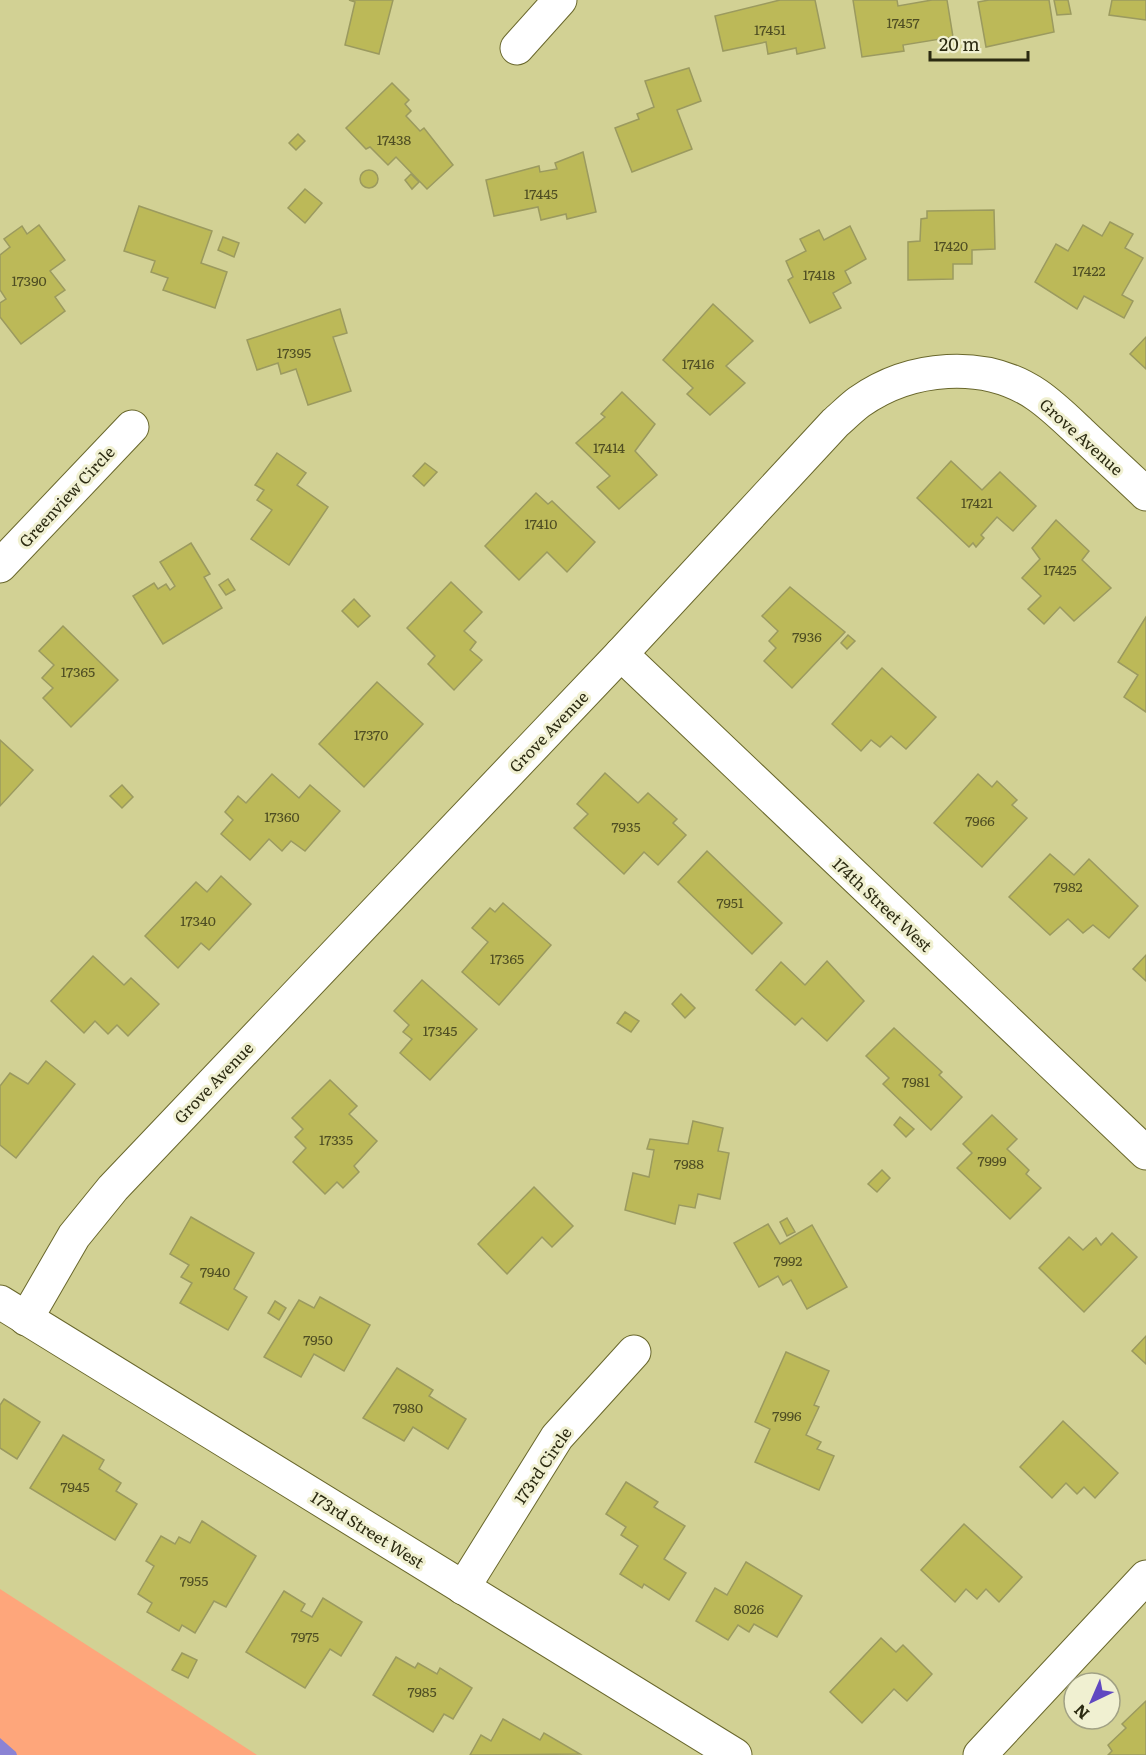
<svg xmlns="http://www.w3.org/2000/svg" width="1146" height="1755" viewBox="0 0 1146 1755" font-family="Literata,serif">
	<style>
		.green { fill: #fea67b }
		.water { fill: #8b83d4 }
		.building { fill: #bcb958; stroke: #9b9a5f; stroke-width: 1.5 }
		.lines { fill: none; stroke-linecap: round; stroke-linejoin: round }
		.minor-casing { stroke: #69672c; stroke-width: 35 }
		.minor { stroke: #fff; stroke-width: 33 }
		.labels { text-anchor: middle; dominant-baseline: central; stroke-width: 6; stroke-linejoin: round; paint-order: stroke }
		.number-label { font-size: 14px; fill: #4f4e23 }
		.street-label { font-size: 16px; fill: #2b2a11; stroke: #f0f0d1 }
	</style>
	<rect width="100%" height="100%" fill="#d2d194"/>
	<!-- green -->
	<path class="green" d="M0 1589 257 1755H0Z"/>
	<!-- water -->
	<path class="water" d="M0 1738 16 1752 17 1755H0Z"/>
	<!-- building -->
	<g class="building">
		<path d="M349 0H393L379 54 345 45 355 2Z"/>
		<path d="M780 0H815L825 48 797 54 796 48 768 54 766 42 723 51 715 16Z"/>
		<path d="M853 0H897L898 6 932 0H947L953 37 903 45 904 51 862 57Z"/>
		<path d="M989 0H1049L1054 32 986 47 978 2Z"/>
		<path d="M1054 0H1068L1071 14 1057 15Z"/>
		<path d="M1112 0H1146V20L1109 15Z"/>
		<path d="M689 68 701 101 677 110 692 149 632 172 615 128 639 119 637 114 654 107 645 81Z"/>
		<path d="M392 83 409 100 405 104 411 111 406 116 420 131 424 128 453 165 427 189 396 157 388 165 370 147 366 149 346 128Z"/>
		<path d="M298 134 305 141 296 150 289 143Z"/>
		<path d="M583 152 596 212 567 219 566 214 541 220 538 207 494 216 486 180 539 166 540 172 557 169 555 163Z"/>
		<circle cx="369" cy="179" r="9"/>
		<path d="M411 174 419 182 412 189 405 180Z"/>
		<path d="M305 189 322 203 305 223 288 208Z"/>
		<path d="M139 206 212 231 201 263 227 272 215 308 163 290 168 278 151 272 155 261 124 251Z"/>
		<path d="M994 210 995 249 972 250V264H953V279L908 280V242L920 241 921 219 927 218V211Z"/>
		<path d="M1110 222 1133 234 1125 248 1143 258 1122 295 1133 301 1124 318 1084 296 1077 309 1035 282 1056 244 1068 251 1083 225 1102 236Z"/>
		<path d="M39 225 65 260 50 271 65 290 55 297 65 311 21 344 0 317V303L6 299 0 290V255L10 247 4 239 22 226 27 234Z"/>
		<path d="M850 226 866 259 845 271 851 283 833 293 841 308 810 323 788 280 793 277 786 261 806 251 800 239 819 230 824 240Z"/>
		<path d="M223 237 239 243 234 257 218 250Z"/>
		<path d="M713 304 753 341 726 366 745 383 710 415 687 394 693 388 663 360Z"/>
		<path d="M340 309 347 333 333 337 351 391 308 405 296 369 281 374 278 363 257 370 247 340Z"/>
		<path d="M1146 337V369L1130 354Z"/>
		<path d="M622 392 655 424 635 451 657 475 619 509 597 487 610 476 576 443 605 417 601 414Z"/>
		<path d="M277 453 306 473 297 485 328 507 289 565 251 539 272 510 257 500 264 490 255 485Z"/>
		<path d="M951 461 982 490 1000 472 1036 506 1013 531 997 517 981 535 984 538 976 547 973 543 969 547 917 498Z"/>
		<path d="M425 463 437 472 424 486 413 476Z"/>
		<path d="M536 493 548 504 552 501 595 542 567 572 547 552 519 580 485 546Z"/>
		<path d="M1056 520 1089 551 1082 560 1111 588 1074 621 1060 607 1044 624 1028 609 1041 596 1022 578 1040 559 1032 548Z"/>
		<path d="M191 543 210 574 204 577 222 608 163 644 133 596 154 583 158 589 166 584 170 590 175 586 160 562Z"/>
		<path d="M228 579 235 590 226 595 219 585Z"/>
		<path d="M451 582 482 612 464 631 476 642 470 650 482 660 454 690 428 664 435 656 407 628Z"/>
		<path d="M790 587 845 632 792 688 764 661 776 648 769 641 778 631 762 616Z"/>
		<path d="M354 599 370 616 358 627 342 611Z"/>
		<path d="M1146 617V712L1124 697 1138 675 1118 662Z"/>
		<path d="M63 626 118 680 71 727 43 698 53 688 42 678 54 665 39 651Z"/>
		<path d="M848 635 855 641 847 649 841 643Z"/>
		<path d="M882 668 936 717 906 749 891 736 880 747 871 740 861 751 832 724Z"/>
		<path d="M377 682 423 724 364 787 319 744Z"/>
		<path d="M0 740 33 770 0 806Z"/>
		<path d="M605 773 638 803 648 793 677 819 673 823 686 835 658 865 644 852 624 874 574 828 588 814 577 804Z"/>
		<path d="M272 774 299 798 310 785 340 811 305 851 291 841 282 851 269 839 250 860 221 834 233 820 225 812 238 796 246 803Z"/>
		<path d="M978 774 992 787 997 781 1017 800 1012 805 1027 818 982 867 934 823Z"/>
		<path d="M122 785 133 797 122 808 110 796Z"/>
		<path d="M707 851 782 923 752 954 678 882Z"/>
		<path d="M1050 854 1074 875 1089 859 1138 906 1109 938 1093 925 1083 933 1068 919 1050 935 1009 897Z"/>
		<path d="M221 876 251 904 209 950 201 943 178 968 145 936 196 882 207 892Z"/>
		<path d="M503 903 551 945 499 1005 462 972 488 942 472 928 490 908 495 912Z"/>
		<path d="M1146 955V981L1133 969Z"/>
		<path d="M93 956 124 985 131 978 159 1004 128 1036 117 1025 108 1034 95 1021 84 1033 51 1001Z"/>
		<path d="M827 961 864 1001 827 1041 802 1018 795 1025 756 990 781 962 805 985Z"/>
		<path d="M422 980 477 1029 430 1080 400 1053 412 1039 403 1032 409 1025 394 1011Z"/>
		<path d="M681 994 695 1008 685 1018 672 1004Z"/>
		<path d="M625 1012 639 1021 631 1032 617 1023Z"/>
		<path d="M894 1028 942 1072 939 1075 962 1097 931 1130 883 1084 889 1078 866 1056Z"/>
		<path d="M46 1061 75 1084 16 1158 0 1145V1086L10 1073 28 1084Z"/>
		<path d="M330 1080 357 1106 349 1114 377 1141 354 1166 359 1172 343 1188 337 1182 325 1194 293 1162 306 1148 295 1137 303 1129 292 1118Z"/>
		<path d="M992 1115 1017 1139 1007 1149 1029 1170 1026 1174 1041 1188 1010 1219 957 1168 972 1153 963 1144Z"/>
		<path d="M900 1117 914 1129 906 1137 894 1125Z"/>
		<path d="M693 1121 723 1128 718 1151 729 1153 720 1199 698 1194 695 1208 679 1205 675 1224 625 1210 633 1173 649 1177 654 1150 647 1149 650 1139 688 1144Z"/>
		<path d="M882 1170 890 1178 877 1192 868 1184Z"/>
		<path d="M534 1187 573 1226 552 1247 542 1237 507 1274 478 1244Z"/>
		<path d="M191 1217 254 1253 234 1289 247 1297 228 1330 180 1303 192 1283 181 1277 189 1265 170 1254Z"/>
		<path d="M787 1218 795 1232 787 1236 780 1222Z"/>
		<path d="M768 1224 780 1244 812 1225 847 1287 807 1309 791 1280 783 1285 778 1276 759 1287 734 1243Z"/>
		<path d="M1112 1233 1137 1257 1084 1312 1039 1268 1069 1237 1083 1250 1096 1238 1101 1245Z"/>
		<path d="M320 1297 370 1325 344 1371 314 1354 301 1377 264 1357 299 1300 314 1308Z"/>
		<path d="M275 1301 286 1308 279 1320 268 1313Z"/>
		<path d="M1146 1336V1364L1132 1351Z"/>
		<path d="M786 1352 829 1371 814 1405 819 1407 806 1435 821 1442 817 1449 834 1456 819 1490 755 1462 770 1429 755 1422Z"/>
		<path d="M397 1368 433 1390 429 1396 466 1419 448 1449 413 1427 404 1441 363 1418Z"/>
		<path d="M4 1399 40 1422 17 1459 0 1448V1405Z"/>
		<path d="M1063 1421 1118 1473 1095 1498 1084 1487 1077 1494 1066 1483 1052 1498 1020 1467Z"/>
		<path d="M63 1435 104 1460 99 1469 121 1483 116 1491 137 1504 115 1540 30 1488Z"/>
		<path d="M626 1482 658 1502 654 1507 685 1526 664 1559 686 1573 669 1600 644 1584 642 1588 620 1574 638 1546 621 1535 626 1527 606 1514Z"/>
		<path d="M202 1521 256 1556 226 1607 214 1601 195 1633 182 1625 179 1631 147 1612 152 1603 138 1594 154 1566 146 1561 161 1536 175 1544 179 1537 190 1543Z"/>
		<path d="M964 1524 1022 1577 999 1602 986 1589 977 1599 966 1589 955 1602 921 1570Z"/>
		<path d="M746 1562 802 1596 777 1637 754 1624 749 1632 738 1625 728 1640 696 1621 715 1588 727 1595Z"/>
		<path d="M284 1591 305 1604 301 1611 312 1617 323 1598 362 1622 341 1656 330 1649 305 1688 246 1652Z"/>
		<path d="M881 1638 896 1652 903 1645 932 1674 907 1701 894 1689 862 1723 830 1692Z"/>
		<path d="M182 1653 197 1660 188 1678 172 1670Z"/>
		<path d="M396 1657 415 1668 418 1663 437 1674 440 1668 472 1688 453 1719 444 1714 433 1732 373 1695Z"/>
		<path d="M1146 1701V1755H1108L1112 1751 1108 1745 1126 1728 1122 1724Z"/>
		<path d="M503 1719 540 1740 544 1733 580 1754 470 1755 481 1735 491 1741Z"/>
	</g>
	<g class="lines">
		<defs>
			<g id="minor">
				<path d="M517 48 560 0"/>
				<path d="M0 566 132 427"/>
				<path d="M621 654 1146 1153"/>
				<path d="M0 1302 735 1755"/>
				<path d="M26 1319 74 1236 113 1188 621 654 835 423C843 416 851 408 859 402 910 366 984 359 1037 395 1053 406 1068 421 1082 434 1103 454 1125 474 1146 494"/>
				<path d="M463 1588 557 1437 634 1352"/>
				<path d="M980 1755 1146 1577"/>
			</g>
		</defs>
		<!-- minor casing -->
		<use href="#minor" class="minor-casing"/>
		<!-- minor -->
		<use href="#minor" class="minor"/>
	</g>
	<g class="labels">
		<!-- number labels -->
		<g class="number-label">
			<text x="903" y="22">17457</text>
			<text x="770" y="29">17451</text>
			<text x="394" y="139">17438</text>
			<text x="541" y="193">17445</text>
			<text x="951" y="245">17420</text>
			<text x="1089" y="270">17422</text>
			<text x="819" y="274">17418</text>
			<text x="29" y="280">17390</text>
			<text x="294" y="352">17395</text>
			<text x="698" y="363">17416</text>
			<text x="609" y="447">17414</text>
			<text x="977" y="502">17421</text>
			<text x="541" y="523">17410</text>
			<text x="1060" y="569">17425</text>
			<text x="807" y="636">7936</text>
			<text x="78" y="671">17365</text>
			<text x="371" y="734">17370</text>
			<text x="282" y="816">17360</text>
			<text x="980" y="820">7966</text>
			<text x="626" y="826">7935</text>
			<text x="1068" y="886">7982</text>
			<text x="730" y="902">7951</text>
			<text x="198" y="920">17340</text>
			<text x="507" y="958">17365</text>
			<text x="440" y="1030">17345</text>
			<text x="916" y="1081">7981</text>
			<text x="336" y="1139">17335</text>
			<text x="992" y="1160">7999</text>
			<text x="689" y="1163">7988</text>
			<text x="788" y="1260">7992</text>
			<text x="215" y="1271">7940</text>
			<text x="318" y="1339">7950</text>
			<text x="408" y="1407">7980</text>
			<text x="787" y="1415">7996</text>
			<text x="75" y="1486">7945</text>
			<text x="194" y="1580">7955</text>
			<text x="749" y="1608">8026</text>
			<text x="305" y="1636">7975</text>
			<text x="422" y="1691">7985</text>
		</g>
		<!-- street labels -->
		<g class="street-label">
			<text transform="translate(1082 436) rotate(42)">Grove Avenue</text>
			<text transform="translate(66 496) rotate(-47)">Greenview Circle</text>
			<text transform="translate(548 731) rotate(-46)">Grove Avenue</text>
			<text transform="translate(883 904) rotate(43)">174th Street West</text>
			<text transform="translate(213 1082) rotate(-46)">Grove Avenue</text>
			<text transform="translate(542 1465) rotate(-56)">173rd Circle</text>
			<text transform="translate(368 1529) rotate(32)">173rd Street West</text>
		</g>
	</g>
	<!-- north arrow -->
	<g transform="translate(1092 1701) rotate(224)"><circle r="28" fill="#f0f0d1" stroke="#a1a184" stroke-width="1.5"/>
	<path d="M0-4.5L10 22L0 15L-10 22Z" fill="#6048c1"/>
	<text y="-9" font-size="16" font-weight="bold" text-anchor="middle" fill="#2b2a11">N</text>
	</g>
	<!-- scale -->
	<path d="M930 51v9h98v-9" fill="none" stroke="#2b2a11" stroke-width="3"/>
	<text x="939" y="51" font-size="18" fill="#2b2a11" stroke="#f0f0d1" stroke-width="4.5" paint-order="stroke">20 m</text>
</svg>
